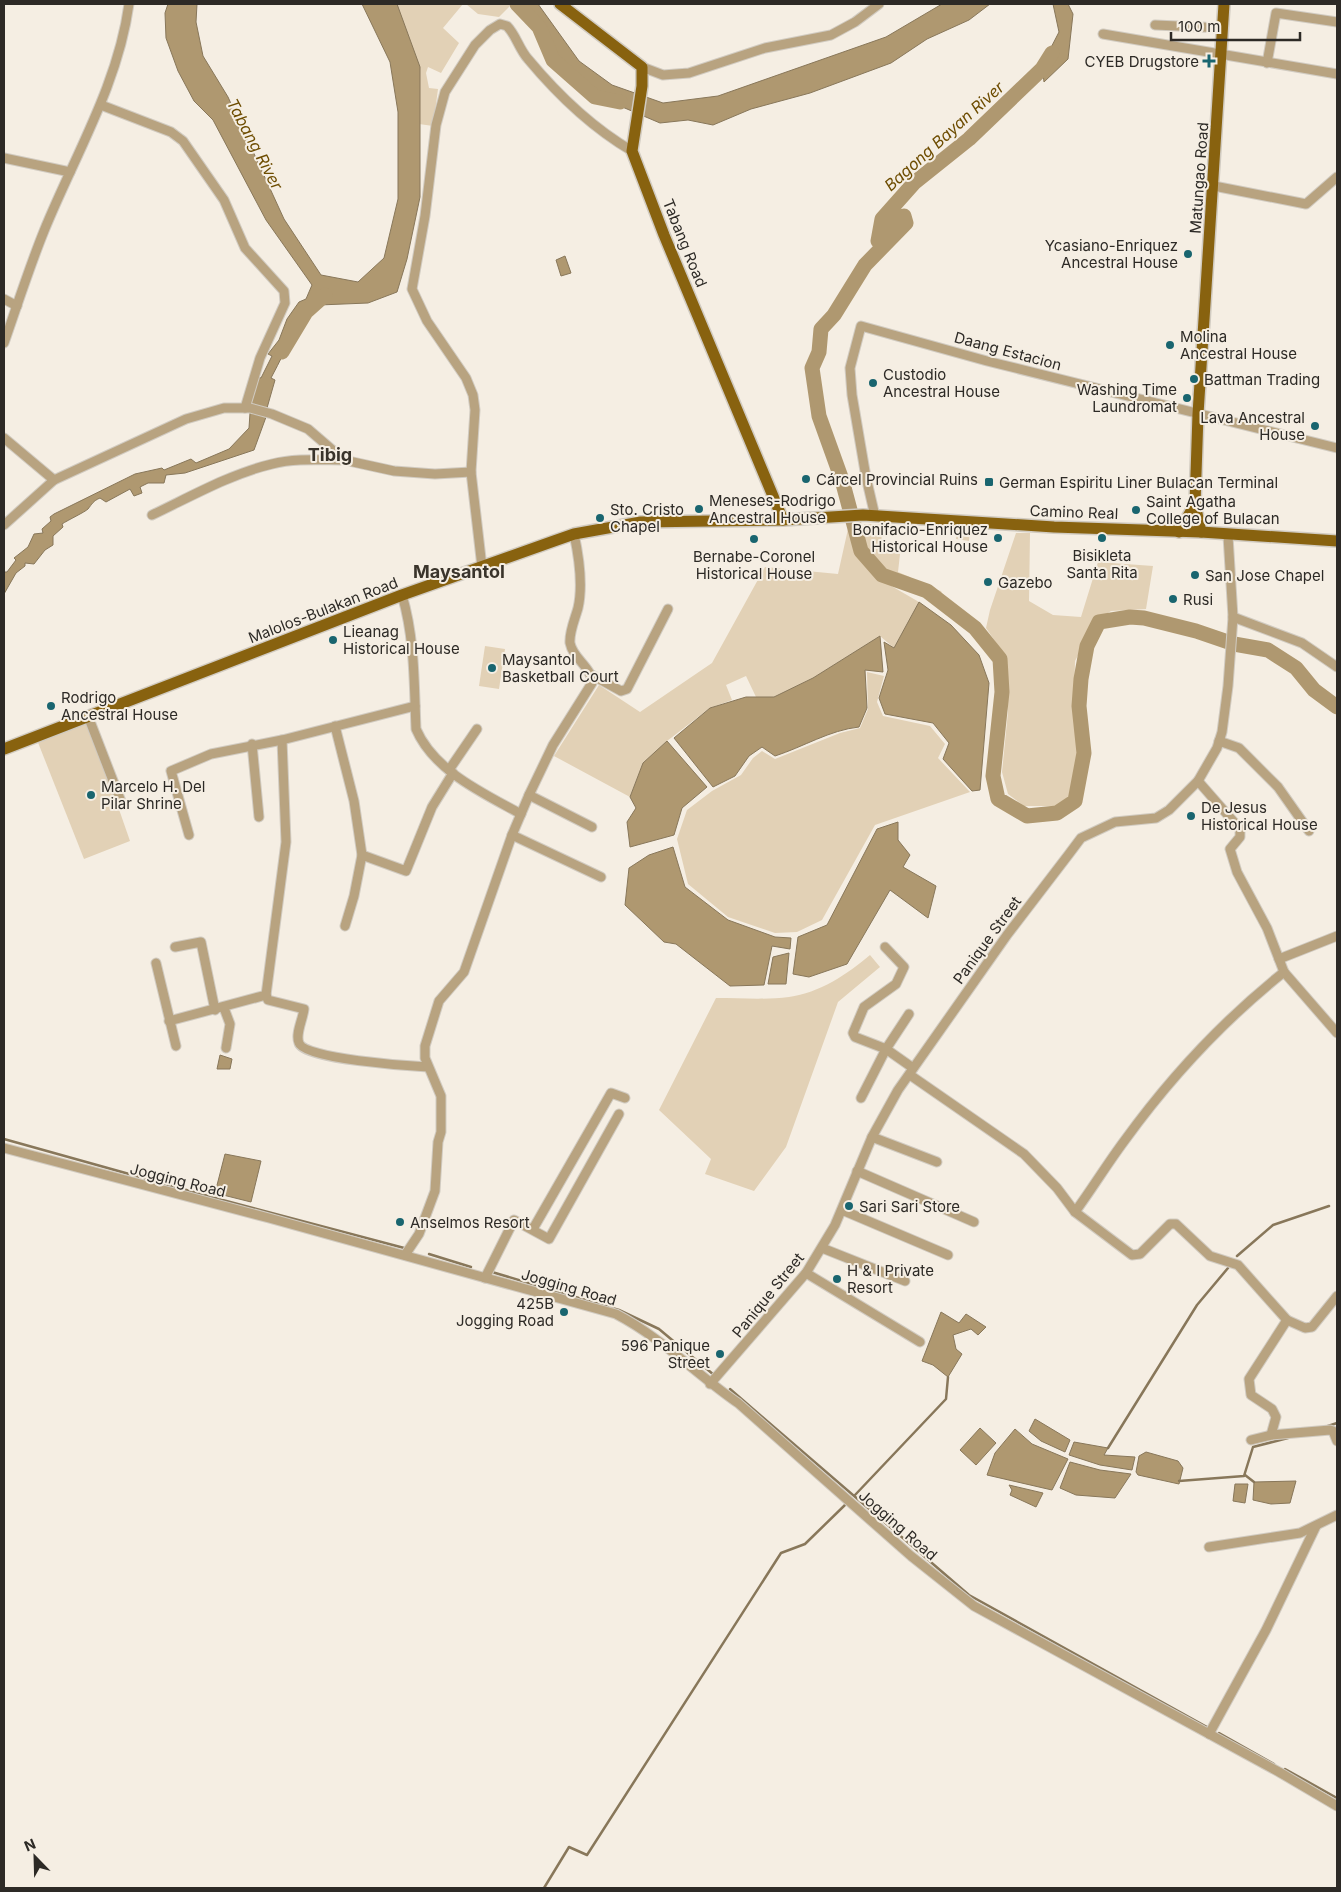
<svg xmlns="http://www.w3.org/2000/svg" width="1341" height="1892" viewBox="0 0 1341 1892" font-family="Inter,sans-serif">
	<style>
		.green { fill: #e2d1b6 }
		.water { fill: #af9870; stroke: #88775a }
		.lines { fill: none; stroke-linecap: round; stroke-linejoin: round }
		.stream { stroke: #88775a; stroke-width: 2.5 }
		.river { stroke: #af9870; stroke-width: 15 }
		.minor-casing { stroke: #d1cbc1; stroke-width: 11 }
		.major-casing { stroke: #d1cbc1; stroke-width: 14 }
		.minor { stroke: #b8a380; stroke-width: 9 }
		.major { stroke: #88620f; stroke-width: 11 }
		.poi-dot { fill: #19656f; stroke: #f5eee3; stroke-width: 2 }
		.labels { text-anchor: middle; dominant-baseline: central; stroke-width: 4; stroke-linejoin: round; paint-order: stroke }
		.poi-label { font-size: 15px; fill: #2d2a26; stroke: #f5eee3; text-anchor: start }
		.street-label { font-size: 15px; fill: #2d2a26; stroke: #f5eee3 }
		.water-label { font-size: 16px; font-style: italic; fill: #6d4c00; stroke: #f5eee3 }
		.quarter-label { font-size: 18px; font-weight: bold; fill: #3a342b; stroke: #f5eee3 }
	</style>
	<rect width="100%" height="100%" fill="#f5eee3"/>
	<!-- green -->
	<g class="green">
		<path d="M378 4H463L443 28 459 43 441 73 428 67 426 73 429 88 438 89 433 126 419 124Z"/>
		<path d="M466 4H509L510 6 499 17 478 14Z"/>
		<path d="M864 524H882L881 551 900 554 898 572 910 577 915 583 941 591 945 599C922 586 876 577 867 551 864 543 865 533 864 524Z"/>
		<path d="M957 528 970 529 969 541 956 539Z"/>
		<path d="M848 529 862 556 881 580 919 602 894 648 880 636 813 678 774 697H756L746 676 726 685 732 700 710 708 667 741 643 763 630 797 554 756 599 685 640 712 712 663 765 567 838 574Z"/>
		<path d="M1016 533H1030L1029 601 1053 615 1081 617 1098 562 1153 566 1146 609 1111 611 1097 620 1075 661 1074 698 1080 749 1072 795 1057 806H1024L1008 794 1002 772 1008 712 1006 657 986 628 990 610Z"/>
		<path d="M485 646 505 649 499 689 479 686Z"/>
		<path d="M867 672 884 676 877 702 883 716 930 726 945 744 938 758 970 792 875 825 822 920 797 932 775 933 728 917 688 884 677 839 687 810 712 791 741 775 753 758 762 751 775 759 840 733 860 728 868 709Z"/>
		<path d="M88 720 130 841 84 859 37 740Z"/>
		<path d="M870 955 880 967 838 1002 786 1147 754 1191 705 1174 711 1159 659 1110 716 998C740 998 766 1000 789 997 819 993 848 974 870 955Z"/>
	</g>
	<!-- water -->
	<g class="water">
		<path d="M168 4H197L196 22 203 56 228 97 284 219 321 275 358 282 384 258 398 199V112L390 62 362 4H397L420 67V197L407 259 397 292 368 303 319 305 305 310C302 316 296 322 295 327 288 345 280 361 271 378L275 380 267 408 248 403 257 377 261 378 272 356 268 354 279 340 287 319 299 302 306 299 312 285 266 220 213 120 194 101 178 71 166 38 165 13Z"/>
		<path d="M519 4H538L579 61 612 85 663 103 718 96 886 37 942 4H990L969 20 927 39 891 63 810 93 751 109 713 125 688 120 660 123 580 89 541 43Z"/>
		<path d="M1053 4H1068L1073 14 1068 59 1044 82 1042 65 1059 32Z"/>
		<path d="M565 256 571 273 561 276 556 260Z"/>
		<path d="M250 413 266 417 254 450 185 473 166 475 164 483H148L140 487 142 493 134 496 130 489 106 502 100 498C93 501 92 504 88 509 85 512 68 520 62 524L63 527 53 536V545L45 550 34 564 25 563V566L16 573 4 594V572H7L16 560 14 558 28 547 34 534 43 533 42 529 51 521 50 517 54 514 135 474 162 468 164 470 191 459 196 463 229 449 249 428Z"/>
		<path d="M919 602 951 625 979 655 989 683 980 790 972 791 943 759 949 743 933 723 885 714 879 698 888 670 884 642 894 648Z"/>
		<path d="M880 636 883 672 865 670 867 708 859 727C830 730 803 747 775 756L762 747 749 756 735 776 713 787 674 738 710 708 746 697H774L813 678Z"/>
		<path d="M667 741 707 787 682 808 674 835 630 847 627 822 636 808 630 797 643 763Z"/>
		<path d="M898 822V840L910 855 903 867 936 886 928 918 890 890 847 964 809 977 793 974 798 937 827 925 877 829Z"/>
		<path d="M673 847 685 887 728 920 775 937 791 938 790 949 772 946 764 985 730 986 676 944 664 942 625 905 629 868 649 855Z"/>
		<path d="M789 953 786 984H768L773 957Z"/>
		<path d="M220 1055 232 1059 230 1069H217Z"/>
		<path d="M225 1154 261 1161 251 1202 215 1193Z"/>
		<path d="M941 1312 959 1323 966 1314 986 1327 978 1335 971 1329 953 1335 956 1349 962 1354 948 1377 933 1365 922 1361Z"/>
		<path d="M1035 1419 1070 1440 1065 1452 1041 1441 1029 1431Z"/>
		<path d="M980 1428 996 1443 976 1465 960 1450Z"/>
		<path d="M1015 1429 1032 1444 1068 1459 1052 1490 987 1475 995 1453Z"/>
		<path d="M1074 1442 1108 1448 1104 1455 1135 1457 1132 1470 1100 1465 1069 1455Z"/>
		<path d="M1146 1452 1178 1461 1183 1468 1179 1484 1138 1475 1136 1472 1139 1456Z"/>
		<path d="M1070 1462 1100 1470 1131 1474 1115 1498 1076 1495 1060 1488Z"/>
		<path d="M1296 1481 1290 1503 1271 1504 1253 1500 1254 1482Z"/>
		<path d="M1235 1484H1248L1245 1503 1233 1501Z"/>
		<path d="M1009 1485 1043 1493 1036 1507 1010 1495 1012 1490Z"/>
	</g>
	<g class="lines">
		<!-- stream -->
		<g class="stream">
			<path d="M4 1139 215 1198 408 1249"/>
			<path d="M429 1254 471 1267"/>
			<path d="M1237 1256 1273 1225 1329 1206"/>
			<path d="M492 1272 619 1310 659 1329 714 1375"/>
			<path d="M730 1389 969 1595 1207 1727"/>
			<path d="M1325 1427 1337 1423"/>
			<path d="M1108 1448 1197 1305 1228 1268"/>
			<path d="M1245 1475 1254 1482"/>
			<path d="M1179 1481 1244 1476 1253 1447 1288 1438"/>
			<path d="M855 1495 946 1399 948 1377"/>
			<path d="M1219 1733 1274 1764"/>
			<path d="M1285 1769 1337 1798"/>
			<path d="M544 1888 569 1847 587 1855 781 1553 805 1544 846 1504"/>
		</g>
		<!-- river -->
		<g class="river">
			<path d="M517 4 539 27 553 60 595 97 620 102"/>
			<path d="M1052 53 1042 69 969 139 914 183 882 219 878 241 904 216 906 223 865 265 834 315 821 329 819 352 812 368 819 416 842 480 861 551 882 575 927 591 975 628 1000 659 1002 692 993 776 998 799 1027 816 1057 813 1075 801 1084 753 1079 706 1081 679 1087 646 1099 622 1130 617 1144 618 1196 631 1234 644 1268 650 1296 668 1314 690 1337 707"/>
			<path d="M282 352 306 312 325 295"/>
		</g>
		<defs>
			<g id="minor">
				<path d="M1155 25 1223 28"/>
				<path d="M1103 34 1337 74"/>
				<path d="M1267 63 1276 13 1337 22"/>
				<path d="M642 67 663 75 689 73 765 48 831 35 855 22 879 4"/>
				<path d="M101 105 171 132 183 141 224 200 245 248 284 291 285 303 260 358 245 408"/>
				<path d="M4 158 70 172"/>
				<path d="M1214 186 1306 204 1337 177"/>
				<path d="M4 299 17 306"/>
				<path d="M4 343C17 306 29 268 44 231 74 157 118 85 129 4"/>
				<path d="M4 438 54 480"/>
				<path d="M152 515C190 497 230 474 272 464 295 458 320 460 344 460"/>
				<path d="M875 516 866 477 852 395 850 368 861 326 987 361 1337 448"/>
				<path d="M4 525 54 480 186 419 224 408H250L272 414 308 429 344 460 394 471 435 474 471 472"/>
				<path d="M482 567 471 472 475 410 473 395 466 378 427 321 412 289 425 216 436 125 445 92 475 45 490 30 500 24 507 26C516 35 519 49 528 59 558 95 591 127 632 151"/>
				<path d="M402 595C415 639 414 683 416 729 434 771 483 793 521 814"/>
				<path d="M1233 617 1302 643 1337 667"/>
				<path d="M592 675 621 691 627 689 668 609"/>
				<path d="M88 716 122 804"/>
				<path d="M335 726 354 801 362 855 354 896 345 926"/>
				<path d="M282 740 286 842 266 995 268 1000 304 1009C303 1019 295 1034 299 1043 304 1059 409 1066 428 1067"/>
				<path d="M1219 741 1239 748 1278 787 1309 831"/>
				<path d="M252 744 259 817"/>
				<path d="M449 770 477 729"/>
				<path d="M1198 781 1240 829V837L1230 849 1237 872 1267 928 1284 972 1337 1033"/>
				<path d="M529 795 592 827"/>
				<path d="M189 835 171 771 211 754 282 740 415 706"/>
				<path d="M512 835 601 877"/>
				<path d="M362 855 406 871 432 807 453 773"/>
				<path d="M175 947 201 942 215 1010"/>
				<path d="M885 947 904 967 896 984 864 1007 853 1033 855 1037 886 1049 913 1068"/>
				<path d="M1279 959 1337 936"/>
				<path d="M156 963 176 1046"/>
				<path d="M224 1008 230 1024 226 1048"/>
				<path d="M169 1021 266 995"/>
				<path d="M910 1075 1024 1154 1057 1188 1075 1212 1132 1255 1140 1254 1170 1224H1176L1210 1256 1238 1265 1287 1320"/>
				<path d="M861 1098 886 1049 909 1014"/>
				<path d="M872 1137 937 1162"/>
				<path d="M4 1148 269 1218 616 1314C662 1338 696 1374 738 1403L911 1556 974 1606 1279 1772 1337 1806"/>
				<path d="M857 1171 974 1222"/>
				<path d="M842 1210 948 1255"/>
				<path d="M1075 1212C1092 1189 1107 1164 1125 1140 1170 1078 1224 1020 1284 972"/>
				<path d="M533 1229 611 1093 625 1098"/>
				<path d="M822 1248 905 1281"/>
				<path d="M405 1255 419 1234 435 1191 438 1142 441 1132V1096L425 1058V1046L439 1001 464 972 512 835 529 795 553 745 592 683C592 667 573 659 570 643 569 632 575 619 578 608 583 586 579 557 574 534"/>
				<path d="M806 1273 920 1342"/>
				<path d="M485 1278 514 1220 549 1239 619 1114"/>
				<path d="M710 1384 806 1273 835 1225 872 1137 898 1090 1007 935 1069 854 1081 838 1115 822 1156 818 1169 810 1198 781 1217 748 1222 732 1228 686 1233 617 1228 536"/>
				<path d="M1271 1435 1276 1417 1272 1409 1251 1395 1249 1379 1287 1320 1305 1328 1312 1327 1337 1296"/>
				<path d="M1251 1440 1271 1435 1330 1430 1333 1431 1337 1441"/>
				<path d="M1209 1547 1300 1533 1337 1515"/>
				<path d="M1209 1734 1266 1630 1316 1526"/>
			</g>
			<g id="major">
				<path d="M560 4 642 67V86L632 151 664 235 783 520"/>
				<path d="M1179 532 1195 504"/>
				<path d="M1201 532 1195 504 1198 414 1224 4"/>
				<path d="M4 749 402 595 554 541 574 534 641 522 783 520 863 515 1054 527 1201 532 1337 541"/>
			</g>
		</defs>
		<!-- minor casing -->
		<use href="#minor" class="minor-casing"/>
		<!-- major casing -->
		<use href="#major" class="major-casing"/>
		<!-- minor -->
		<use href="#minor" class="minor"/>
		<!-- major -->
		<use href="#major" class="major"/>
	</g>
	<!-- markers -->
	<g class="poi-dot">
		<path d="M1206.5 53.5h5v5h5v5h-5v5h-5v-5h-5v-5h5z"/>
		<circle cx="1188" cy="254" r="5"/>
		<circle cx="1170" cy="345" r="5"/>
		<circle cx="1194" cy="379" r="5"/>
		<circle cx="873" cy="383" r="5"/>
		<circle cx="1187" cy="398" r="5"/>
		<circle cx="1315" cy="426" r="5"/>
		<circle cx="806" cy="479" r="5"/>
		<rect x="984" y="477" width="10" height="10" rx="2.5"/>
		<circle cx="699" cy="509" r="5"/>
		<circle cx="1136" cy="510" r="5"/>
		<circle cx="600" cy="518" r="5"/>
		<circle cx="998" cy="538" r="5"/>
		<circle cx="1102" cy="538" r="5"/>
		<circle cx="754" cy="539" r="5"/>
		<circle cx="1195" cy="575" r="5"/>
		<circle cx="988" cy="582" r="5"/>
		<circle cx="1173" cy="599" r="5"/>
		<circle cx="333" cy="640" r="5"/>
		<circle cx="492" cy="668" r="5"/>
		<circle cx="51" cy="706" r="5"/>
		<circle cx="91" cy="795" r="5"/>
		<circle cx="1191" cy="816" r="5"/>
		<circle cx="849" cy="1206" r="5"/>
		<circle cx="400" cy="1222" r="5"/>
		<circle cx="837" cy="1279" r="5"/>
		<circle cx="564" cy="1312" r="5"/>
		<circle cx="720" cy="1354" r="5"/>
	</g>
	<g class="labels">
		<!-- poi labels -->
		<g class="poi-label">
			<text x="1199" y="61" text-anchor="end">CYEB Drugstore</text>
			<text x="1178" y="245" text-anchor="end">Ycasiano-Enriquez<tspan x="1178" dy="17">Ancestral House</tspan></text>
			<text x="1180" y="336">Molina<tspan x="1180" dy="17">Ancestral House</tspan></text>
			<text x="883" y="374">Custodio<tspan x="883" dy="17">Ancestral House</tspan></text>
			<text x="1204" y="379">Battman Trading</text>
			<text x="1177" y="389" text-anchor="end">Washing Time<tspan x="1177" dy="17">Laundromat</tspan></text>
			<text x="1305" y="417" text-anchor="end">Lava Ancestral<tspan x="1305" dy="17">House</tspan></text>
			<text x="816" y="479">Cárcel Provincial Ruins</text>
			<text x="999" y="482">German Espiritu Liner Bulacan Terminal</text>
			<text x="709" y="500">Meneses-Rodrigo<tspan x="709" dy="17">Ancestral House</tspan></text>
			<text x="1146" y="501">Saint Agatha<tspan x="1146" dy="17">College of Bulacan</tspan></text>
			<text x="610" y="509">Sto. Cristo<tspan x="610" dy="17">Chapel</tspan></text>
			<text x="988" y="529" text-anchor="end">Bonifacio-Enriquez<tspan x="988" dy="17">Historical House</tspan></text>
			<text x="1102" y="555" text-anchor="middle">Bisikleta<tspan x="1102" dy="17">Santa Rita</tspan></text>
			<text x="754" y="556" text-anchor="middle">Bernabe-Coronel<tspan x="754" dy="17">Historical House</tspan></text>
			<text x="1205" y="575">San Jose Chapel</text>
			<text x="998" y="582">Gazebo</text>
			<text x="1183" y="599">Rusi</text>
			<text x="343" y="631">Lieanag<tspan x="343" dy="17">Historical House</tspan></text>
			<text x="502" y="659">Maysantol<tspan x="502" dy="17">Basketball Court</tspan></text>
			<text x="61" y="697">Rodrigo<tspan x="61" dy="17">Ancestral House</tspan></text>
			<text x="101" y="786">Marcelo H. Del<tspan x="101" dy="17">Pilar Shrine</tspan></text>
			<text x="1201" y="807">De Jesus<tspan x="1201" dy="17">Historical House</tspan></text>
			<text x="859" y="1206">Sari Sari Store</text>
			<text x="410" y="1222">Anselmos Resort</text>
			<text x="847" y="1270">H &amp; I Private<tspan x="847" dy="17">Resort</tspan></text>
			<text x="554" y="1303" text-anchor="end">425B<tspan x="554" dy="17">Jogging Road</tspan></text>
			<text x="710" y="1345" text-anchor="end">596 Panique<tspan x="710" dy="17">Street</tspan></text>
		</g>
		<!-- street labels -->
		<g class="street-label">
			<text transform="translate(1199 178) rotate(-86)">Matungao Road</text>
			<text transform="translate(685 243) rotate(68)">Tabang Road</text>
			<text transform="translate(1008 351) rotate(15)">Daang Estacion</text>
			<text transform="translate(1074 512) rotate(2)">Camino Real</text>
			<text transform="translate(323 610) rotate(-21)">Malolos-Bulakan Road</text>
			<text transform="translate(987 940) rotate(-54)">Panique Street</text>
			<text transform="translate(178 1180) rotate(14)">Jogging Road</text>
			<text transform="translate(569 1287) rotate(16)">Jogging Road</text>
			<text transform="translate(768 1295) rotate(-51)">Panique Street</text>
			<text transform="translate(898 1525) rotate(41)">Jogging Road</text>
		</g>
		<!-- water labels -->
		<g class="water-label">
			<text transform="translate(944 136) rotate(-42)">Bagong Bayan River</text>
			<text transform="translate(255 144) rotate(62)">Tabang River</text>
		</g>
		<!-- quarter labels -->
		<g class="quarter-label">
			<text x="330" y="454">Tibig</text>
			<text x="459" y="571">Maysantol</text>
		</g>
	</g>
	<!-- border -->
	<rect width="1341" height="1892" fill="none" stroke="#2d2a26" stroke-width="10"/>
	<!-- north arrow -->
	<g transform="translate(35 1857) rotate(337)" stroke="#f5eee3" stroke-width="4" paint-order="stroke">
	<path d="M0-4L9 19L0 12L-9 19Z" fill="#2d2a26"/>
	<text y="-8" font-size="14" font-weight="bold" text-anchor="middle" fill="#2d2a26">N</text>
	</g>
	<!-- scale -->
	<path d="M1171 32v8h129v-8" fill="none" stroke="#2d2a26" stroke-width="2.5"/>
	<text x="1178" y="32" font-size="15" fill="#2d2a26" stroke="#f5eee3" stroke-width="4" paint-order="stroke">100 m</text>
</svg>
